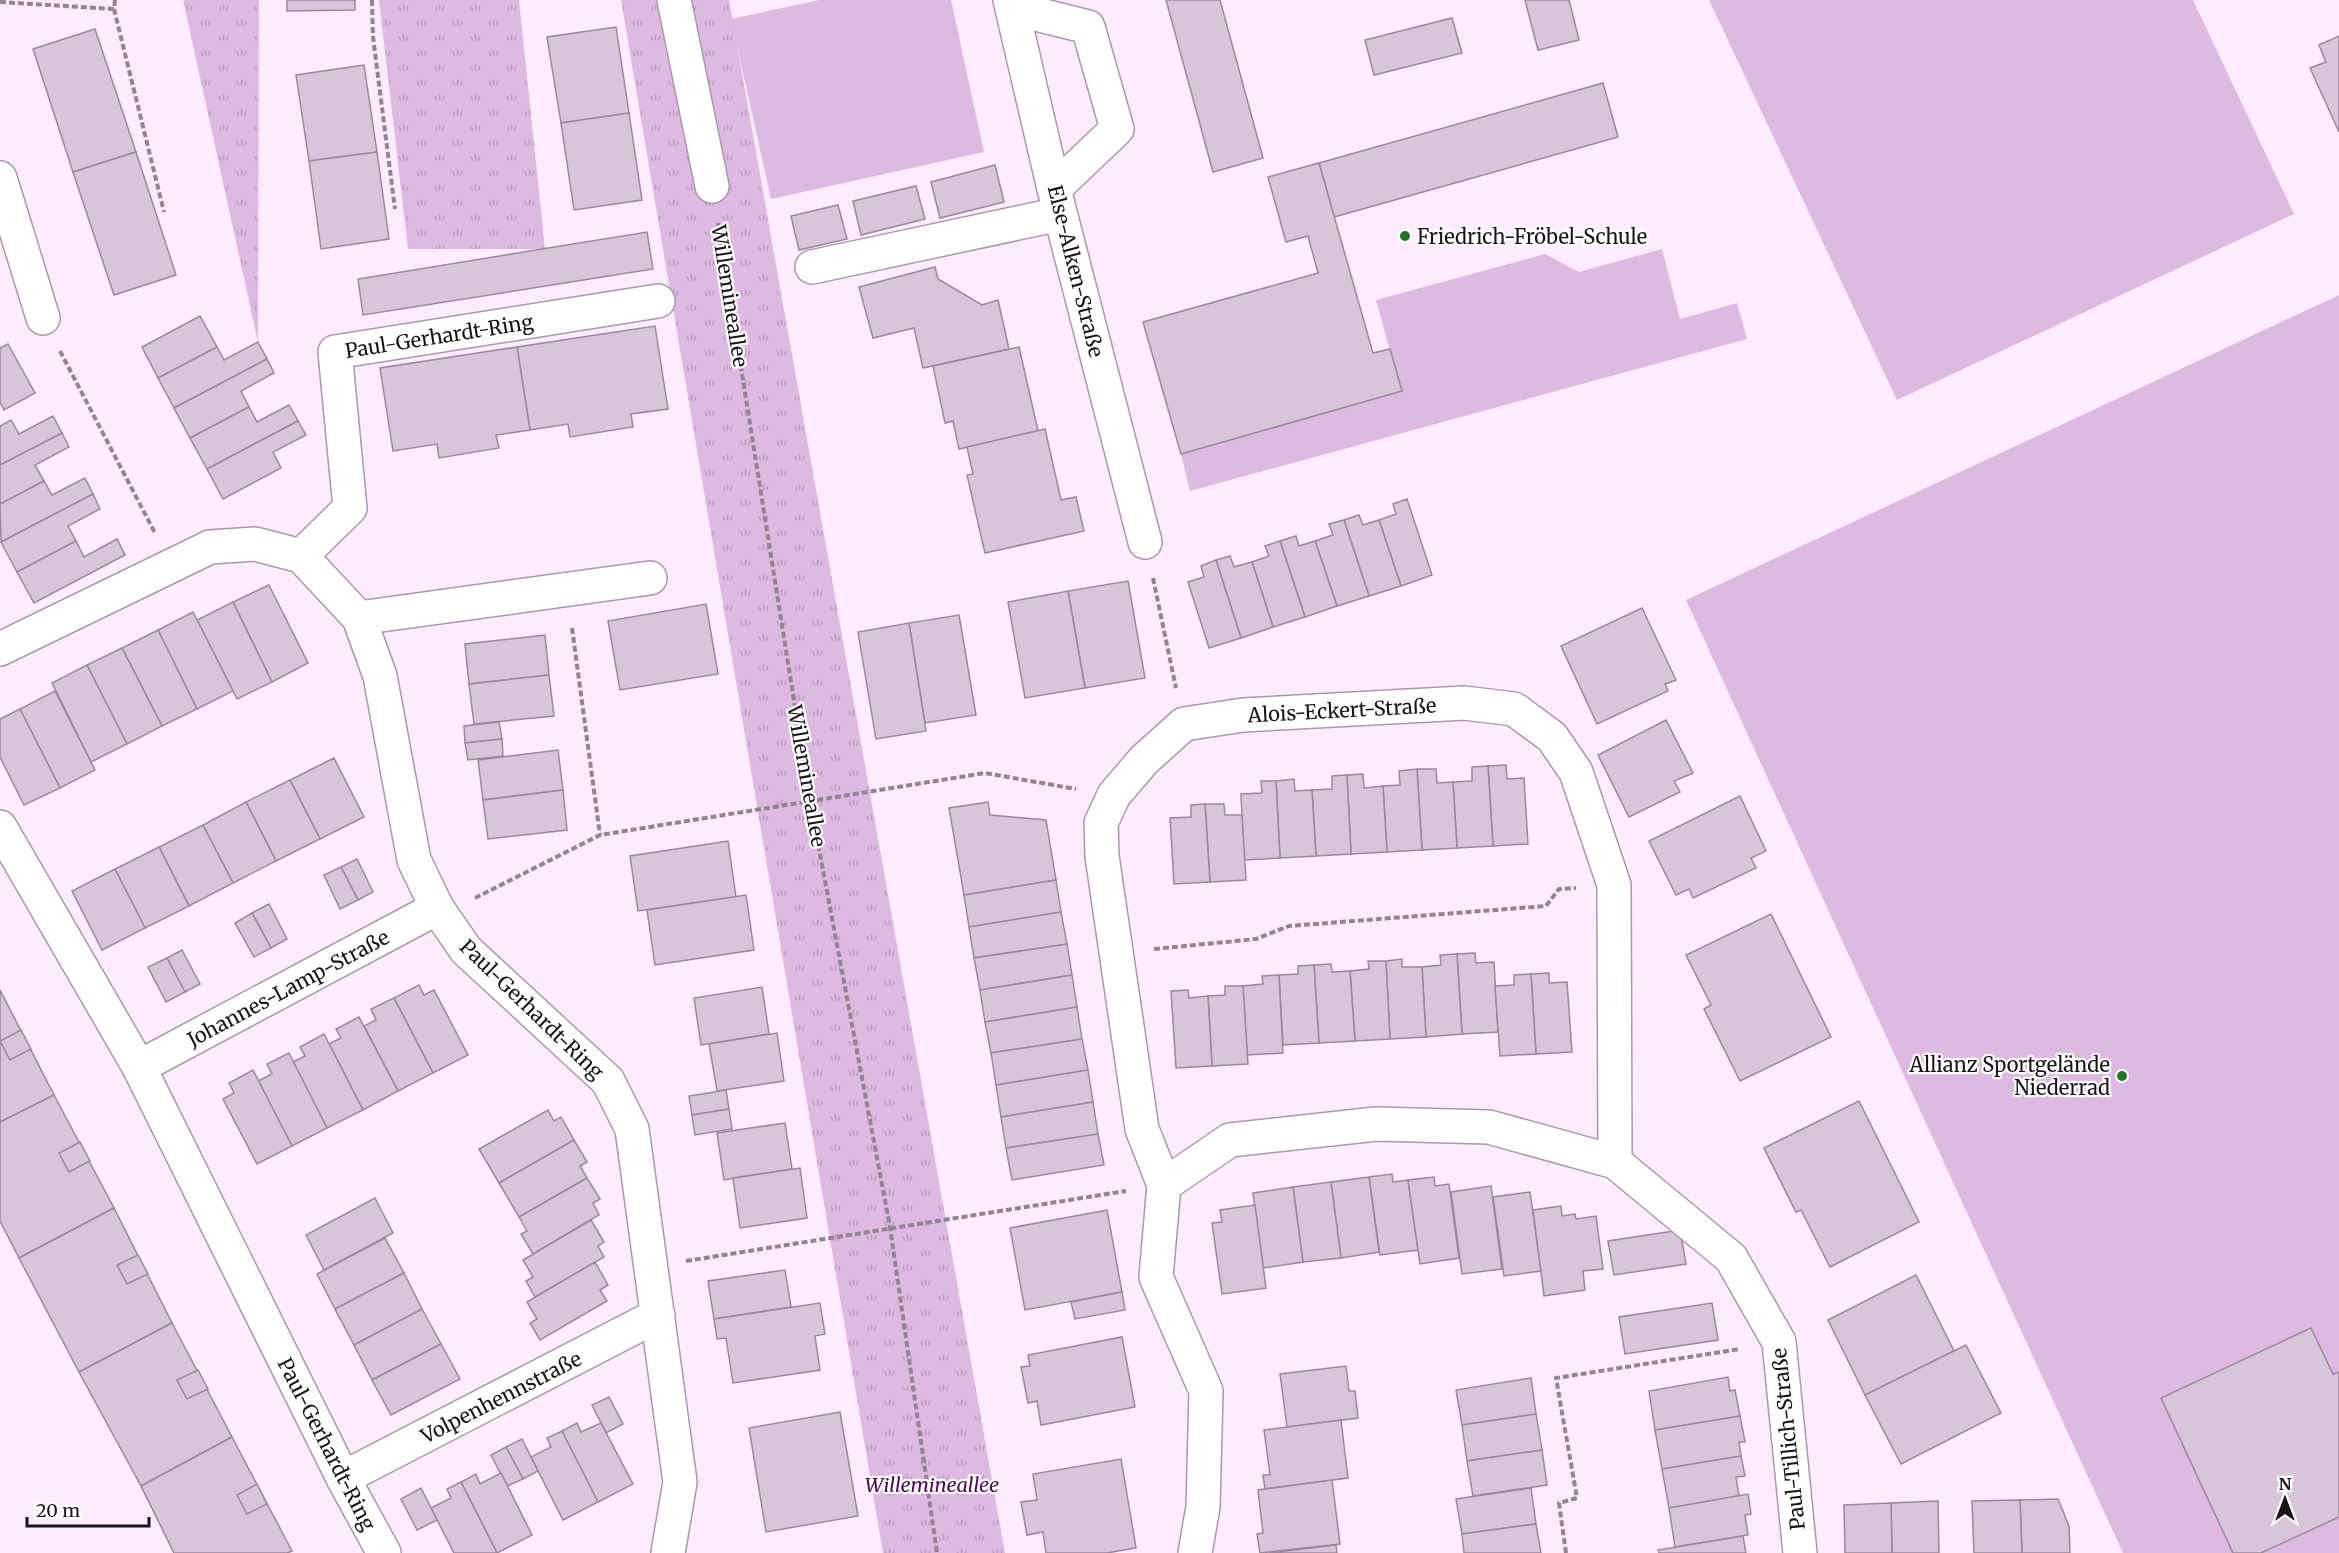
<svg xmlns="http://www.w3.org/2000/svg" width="2339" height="1553" viewBox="0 0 2339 1553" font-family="Merriweather,serif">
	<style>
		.grass { fill: url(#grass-tufts) }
		.pitch { fill: #deb9e1 }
		.building { fill: #d8c5da; stroke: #9a889b; stroke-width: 1.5 }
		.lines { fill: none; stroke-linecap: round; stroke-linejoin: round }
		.minor-casing { stroke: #aa98ab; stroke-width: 36 }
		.path { stroke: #918591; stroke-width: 4; stroke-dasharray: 6 3; stroke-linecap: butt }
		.minor { stroke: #fff; stroke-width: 33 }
		.poi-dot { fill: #1f7724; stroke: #fff; stroke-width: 2 }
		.labels { text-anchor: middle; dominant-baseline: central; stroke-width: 4.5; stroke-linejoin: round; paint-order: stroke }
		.poi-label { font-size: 20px; fill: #191219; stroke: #fff; text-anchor: start }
		.street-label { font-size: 20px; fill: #191219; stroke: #fff }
		.park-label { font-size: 20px; font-style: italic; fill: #4d0654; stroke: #fff }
	</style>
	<defs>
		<pattern id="grass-tufts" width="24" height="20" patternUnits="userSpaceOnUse" patternTransform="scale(1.5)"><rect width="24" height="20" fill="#deb9e1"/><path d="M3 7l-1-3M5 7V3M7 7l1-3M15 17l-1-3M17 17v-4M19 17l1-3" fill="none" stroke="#be9ec0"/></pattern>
	</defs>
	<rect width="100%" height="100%" fill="#fcecfd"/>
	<!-- grass -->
	<g class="grass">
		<path d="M183 0H259L258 342Z"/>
		<path d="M379 0H519L545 249H408Z"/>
		<path d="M621 0H729L1005 1553H883Z"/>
	</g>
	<!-- pitch -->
	<g class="pitch">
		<path d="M819 0H951L984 152 771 199 731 19Z"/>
		<path d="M1709 0H2193L2294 214 1897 400Z"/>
		<path d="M1662 249 1680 319 1737 303 1747 339 1190 491 1181 454 1401 391 1376 300 1545 254 1579 272Z"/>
		<path d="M2339 295V1553H2123L1686 600Z"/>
	</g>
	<!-- building -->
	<g class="building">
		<path d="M287 0H355V10L287 11Z"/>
		<path d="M1166 0H1220L1263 158 1213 172Z"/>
		<path d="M1525 0H1569L1579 40 1538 50Z"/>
		<path d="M1452 18 1462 53 1374 75 1365 40Z"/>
		<path d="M616 27 629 113 561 123 547 37Z"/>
		<path d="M95 29 136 152 73 172 33 49Z"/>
		<path d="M2339 36V132L2310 68 2326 62 2319 45Z"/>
		<path d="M364 65 377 152 309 161 296 75Z"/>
		<path d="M1603 83 1618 137 1334 217 1319 163Z"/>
		<path d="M629 113 642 200 574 210 561 123Z"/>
		<path d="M136 152 176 275 114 295 73 172Z"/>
		<path d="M377 152 389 239 321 249 309 161Z"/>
		<path d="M1319 163 1373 353 1390 349 1402 391 1181 454 1143 322 1318 273 1308 236 1286 242 1268 177Z"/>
		<path d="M995 165 1004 202 940 218 931 182Z"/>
		<path d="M916 186 925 219 861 235 853 201Z"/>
		<path d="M838 205 847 239 799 250 791 216Z"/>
		<path d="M647 232 653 269 363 315 358 279Z"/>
		<path d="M935 267 938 279 982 305 998 300 1009 349 923 368 914 328 873 338 859 287Z"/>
		<path d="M200 316 217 347 158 378 142 347Z"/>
		<path d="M655 326 668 409 631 414 633 427 570 437 568 424 530 430 517 347Z"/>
		<path d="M258 342 267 359 174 408 158 378 217 347 224 360Z"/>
		<path d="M8 344 35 393 4 410 0 402V348Z"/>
		<path d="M517 347 530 430 496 435 499 448 439 458 437 444 393 451 380 368Z"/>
		<path d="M1019 347 1038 431 959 449 953 421 945 423 933 366Z"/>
		<path d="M267 359 274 373 241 391 249 407 190 438 174 408Z"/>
		<path d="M289 405 298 421 207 469 190 438 249 407 257 422Z"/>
		<path d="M53 416 62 433 0 465V426L11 420 19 434Z"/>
		<path d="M298 421 306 435 273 452 281 468 223 499 207 469Z"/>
		<path d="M1045 429 1061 500 1076 497 1084 531 985 553 967 475 973 474 967 447Z"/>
		<path d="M62 433 69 447 35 465 44 481 0 504V465Z"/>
		<path d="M85 478 93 494 1 542 0 504 44 481 52 495Z"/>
		<path d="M93 494 100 509 68 526 76 541 17 572 1 542Z"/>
		<path d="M1407 499 1432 575 1401 586 1379 520 1396 514 1393 504Z"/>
		<path d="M1359 515 1363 525 1379 520 1401 586 1369 596 1344 520Z"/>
		<path d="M1344 520 1369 596 1337 606 1315 541 1333 535 1329 524Z"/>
		<path d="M1296 536 1299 546 1315 541 1337 606 1305 617 1280 541Z"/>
		<path d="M117 539 125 555 34 603 17 572 76 541 84 557Z"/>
		<path d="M1280 541 1305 617 1273 627 1252 562 1269 556 1265 546Z"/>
		<path d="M1230 556 1234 567 1252 562 1273 627 1241 638 1216 560Z"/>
		<path d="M1216 560 1241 638 1209 648 1188 582 1204 577 1201 566Z"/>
		<path d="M1128 581 1145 678 1085 688 1068 591Z"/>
		<path d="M269 585 308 663 272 682 233 602Z"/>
		<path d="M1068 591 1085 688 1025 698 1008 602Z"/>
		<path d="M233 602 272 682 237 699 197 620Z"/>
		<path d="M706 604 718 674 620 690 608 621Z"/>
		<path d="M1642 608 1676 680 1665 684 1668 691 1597 724 1561 646Z"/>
		<path d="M193 612 233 691 197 709 158 630Z"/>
		<path d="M959 615 976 715 925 723 909 623Z"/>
		<path d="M909 623 926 731 876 739 858 632Z"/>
		<path d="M158 630 197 709 162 726 122 648Z"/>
		<path d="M545 635 549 675 469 684 465 644Z"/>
		<path d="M122 648 162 726 127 744 87 665Z"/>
		<path d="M87 665 127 744 91 762 52 683Z"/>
		<path d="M549 675 554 716 474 724 469 684Z"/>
		<path d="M55 691 95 770 60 788 20 709Z"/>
		<path d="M20 709 60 788 24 805 0 757V719Z"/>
		<path d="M1666 720 1693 773 1674 781 1680 792 1629 817 1598 755Z"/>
		<path d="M499 722 502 739 465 743 464 726Z"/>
		<path d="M502 739 503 756 468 760 465 743Z"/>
		<path d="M558 750 563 790 483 800 478 760Z"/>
		<path d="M334 758 364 817 320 839 290 780Z"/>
		<path d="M1506 765 1507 779 1524 778 1528 844 1493 846 1488 766Z"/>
		<path d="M1488 766 1493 846 1457 848 1453 782 1472 781V767Z"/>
		<path d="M1417 769H1436L1437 783 1453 782 1457 848 1422 850Z"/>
		<path d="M1417 769 1422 850 1387 852 1383 786 1400 785 1399 771Z"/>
		<path d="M1363 774 1364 788 1383 786 1387 852 1351 854 1347 775Z"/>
		<path d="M1347 775 1351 854 1316 856 1312 790 1332 789V776Z"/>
		<path d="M1294 779 1295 791 1312 790 1316 856 1280 858 1276 781Z"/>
		<path d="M290 780 320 839 276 861 246 802Z"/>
		<path d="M1261 781H1276L1280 858 1244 860 1241 794 1262 793Z"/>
		<path d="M563 790 567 830 488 839 483 800Z"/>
		<path d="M1740 796 1766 851 1751 858 1756 868 1693 898 1689 889 1676 895 1649 841Z"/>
		<path d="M246 802 276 861 233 883 203 825Z"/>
		<path d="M988 802 990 815 1046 820 1056 880 964 895 949 808Z"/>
		<path d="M1205 804H1224L1225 815H1242L1246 880 1210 882Z"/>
		<path d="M1205 804 1210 882 1174 884 1170 818 1191 817V805Z"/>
		<path d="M203 825 233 883 189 906 159 847Z"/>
		<path d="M728 841 736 897 638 911 630 856Z"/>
		<path d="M159 847 189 906 145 928 115 869Z"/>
		<path d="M357 859 373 892 358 900 341 867Z"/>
		<path d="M341 867 358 900 340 909 324 875Z"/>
		<path d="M115 869 145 928 102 950 72 891Z"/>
		<path d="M1056 880 1061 912 969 927 964 895Z"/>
		<path d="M746 895 754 950 655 965 647 910Z"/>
		<path d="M269 904 287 939 271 948 252 913Z"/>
		<path d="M1061 912 1067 944 974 958 969 927Z"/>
		<path d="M252 913 271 948 254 957 235 923Z"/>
		<path d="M1771 914 1831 1037 1740 1081 1704 1009 1711 1005 1686 955Z"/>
		<path d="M1067 944 1072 975 980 990 974 958Z"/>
		<path d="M182 950 200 984 185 992 167 958Z"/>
		<path d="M1475 953 1476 963 1494 962 1498 1032 1462 1034 1457 954Z"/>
		<path d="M1457 954 1462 1034 1426 1037 1422 967 1441 965 1440 955Z"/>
		<path d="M167 958 185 992 166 1002 148 967Z"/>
		<path d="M1402 959V967H1422L1426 1037 1390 1039 1386 961Z"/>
		<path d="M1368 961H1386L1390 1039 1355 1041 1350 971 1369 969Z"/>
		<path d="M1331 964 1332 972 1350 971 1355 1041 1319 1043 1314 965Z"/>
		<path d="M1314 965 1319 1043 1283 1045 1279 975 1298 974V966Z"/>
		<path d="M1549 973V983L1567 982 1572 1052 1536 1054 1531 974Z"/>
		<path d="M1531 974 1536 1054 1500 1056 1495 986 1514 985V975Z"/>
		<path d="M1072 975 1077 1007 985 1022 980 990Z"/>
		<path d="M1279 975 1283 1053 1247 1055 1243 986 1263 984 1262 976Z"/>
		<path d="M419 985 424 995 434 990 468 1055 433 1073 394 998Z"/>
		<path d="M1225 986H1243L1248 1064 1212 1066 1208 996 1225 995Z"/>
		<path d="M762 987 769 1034 701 1045 694 998Z"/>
		<path d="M0 990 54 1095 0 1122Z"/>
		<path d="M1188 990 1189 998 1208 996 1212 1066 1176 1068 1171 991Z"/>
		<path d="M394 998 433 1073 398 1091 364 1026 376 1020 371 1009Z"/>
		<path d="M1077 1007 1082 1039 991 1053 985 1022Z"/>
		<path d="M359 1017 398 1091 363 1110 329 1044 341 1038 336 1029Z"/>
		<path d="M21 1030 31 1049 10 1060 0 1041Z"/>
		<path d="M777 1033 784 1081 717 1091 709 1044Z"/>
		<path d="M324 1034 363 1110 327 1128 293 1062 305 1056 300 1047Z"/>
		<path d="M1082 1039 1088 1070 996 1085 991 1053Z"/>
		<path d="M289 1053 327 1128 292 1146 258 1081 272 1074 267 1064Z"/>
		<path d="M253 1070 292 1146 257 1164 223 1099 234 1093 229 1083Z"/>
		<path d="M1088 1070 1093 1102 1001 1117 996 1085Z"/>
		<path d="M726 1090 729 1109 692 1115 689 1096Z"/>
		<path d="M54 1095 114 1208 19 1258 0 1221V1122Z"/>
		<path d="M1859 1101 1919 1222 1830 1267 1801 1210 1796 1212 1764 1148Z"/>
		<path d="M1093 1102 1098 1134 1006 1148 1001 1117Z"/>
		<path d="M729 1109 732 1129 695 1135 692 1115Z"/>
		<path d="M548 1110 554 1121 561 1117 574 1140 499 1183 479 1149Z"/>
		<path d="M785 1123 792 1169 724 1180 717 1133Z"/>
		<path d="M1098 1134 1104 1165 1012 1180 1006 1148Z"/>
		<path d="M574 1140 587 1162 580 1166 587 1178 519 1217 499 1183Z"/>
		<path d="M80 1142 90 1161 69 1172 59 1153Z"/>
		<path d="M800 1168 807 1218 740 1228 733 1178Z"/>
		<path d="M1392 1174 1393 1182 1408 1180 1418 1250 1380 1255 1369 1177Z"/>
		<path d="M1369 1177 1379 1252 1341 1258 1331 1182Z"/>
		<path d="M1434 1177 1435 1186 1449 1184 1459 1258 1420 1264 1408 1180Z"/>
		<path d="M587 1178 600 1199 593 1203 599 1215 533 1254 521 1234 527 1231 519 1217Z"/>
		<path d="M1331 1182 1341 1258 1303 1262 1293 1187Z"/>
		<path d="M1491 1186 1502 1269 1462 1274 1451 1192Z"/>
		<path d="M1293 1187 1303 1262 1263 1268 1253 1193Z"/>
		<path d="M1530 1192 1541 1271 1504 1276 1493 1197Z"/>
		<path d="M375 1198 393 1233 324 1270 306 1235Z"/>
		<path d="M1255 1205 1266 1288 1222 1294 1212 1223 1222 1222 1220 1210Z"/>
		<path d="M1561 1206 1562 1216 1575 1214 1576 1219 1596 1216 1603 1269 1583 1271 1585 1290 1544 1296 1533 1210Z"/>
		<path d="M114 1208 172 1323 79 1372 19 1258Z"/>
		<path d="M1107 1210 1122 1292 1025 1310 1010 1228Z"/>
		<path d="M591 1220 604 1242 598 1246 604 1257 535 1297 526 1281 533 1277 523 1260Z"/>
		<path d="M1680 1230 1686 1264 1614 1275 1608 1241Z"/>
		<path d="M385 1238 404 1273 335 1309 317 1274Z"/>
		<path d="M138 1255 148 1274 127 1284 117 1265Z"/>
		<path d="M595 1262 608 1285 600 1290 607 1301 540 1340 530 1323 537 1319 527 1302Z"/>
		<path d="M785 1270 791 1307 714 1319 708 1281Z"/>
		<path d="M404 1273 422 1309 354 1345 335 1309Z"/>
		<path d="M1916 1275 1954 1351 1865 1395 1828 1320Z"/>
		<path d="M1122 1292 1125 1310 1075 1319 1071 1302Z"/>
		<path d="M820 1303 825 1334 815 1336 820 1370 733 1383 726 1338 717 1339 714 1319Z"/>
		<path d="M1712 1303 1718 1340 1625 1354 1619 1317Z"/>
		<path d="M422 1309 441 1344 372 1380 354 1345Z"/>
		<path d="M172 1323 232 1437 141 1486 79 1372Z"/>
		<path d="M2311 1328 2333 1374 2339 1372V1517L2261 1553H2233L2161 1398Z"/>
		<path d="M1122 1337 1135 1407 1041 1425 1037 1401 1028 1403 1021 1367 1030 1366 1028 1355Z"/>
		<path d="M441 1344 460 1379 391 1415 372 1380Z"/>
		<path d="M1966 1345 2001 1413 1901 1464 1865 1395Z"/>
		<path d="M1346 1366 1349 1391H1355L1358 1418 1287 1427 1280 1374Z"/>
		<path d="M198 1370 208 1389 187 1399 177 1380Z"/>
		<path d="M1728 1377 1730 1391 1735 1390 1740 1416 1655 1430 1649 1391Z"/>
		<path d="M1531 1378 1536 1414 1462 1425 1456 1390Z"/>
		<path d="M609 1397 623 1424 606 1433 592 1405Z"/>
		<path d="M840 1412 858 1516 766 1532 749 1428Z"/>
		<path d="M1536 1414 1542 1450 1467 1461 1462 1425Z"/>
		<path d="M1740 1416 1745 1442H1739L1741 1456 1662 1469 1655 1430Z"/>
		<path d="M1341 1420 1348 1478 1265 1489 1263 1475H1270L1264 1430Z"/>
		<path d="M577 1423 581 1432 601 1423 633 1484 598 1502 562 1431Z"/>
		<path d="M562 1431 598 1502 563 1520 531 1457 551 1447 547 1438Z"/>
		<path d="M232 1437 292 1551 287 1553H174L141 1486Z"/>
		<path d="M522 1439 538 1471 523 1479 506 1447Z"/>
		<path d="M506 1447 523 1479 507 1486 491 1455Z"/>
		<path d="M1542 1450 1547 1485 1473 1496 1467 1461Z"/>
		<path d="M1741 1456 1745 1476 1736 1477 1739 1496 1669 1508 1662 1469Z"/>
		<path d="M1121 1459 1136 1548 1107 1553H1046L1043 1532 1027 1535 1021 1502 1037 1500 1033 1474Z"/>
		<path d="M501 1473 532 1535 497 1553 461 1482 476 1474 480 1484Z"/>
		<path d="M1332 1480 1340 1544 1260 1553 1257 1534 1263 1533 1258 1490Z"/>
		<path d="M461 1482 497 1553H454L431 1508 451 1498 447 1489Z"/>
		<path d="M257 1484 267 1504 247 1514 237 1495Z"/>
		<path d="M421 1488 437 1520 417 1530 401 1499Z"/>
		<path d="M1531 1488 1536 1524 1462 1534 1456 1499Z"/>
		<path d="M1748 1494 1751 1514 1745 1515 1748 1535 1675 1547 1669 1508Z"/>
		<path d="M2058 1499 2069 1526 2070 1553H2022L2020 1500Z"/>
		<path d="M2020 1500 2022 1553H1974L1972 1501Z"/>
		<path d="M1938 1501 1939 1553H1892L1891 1503Z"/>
		<path d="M1891 1503 1892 1553H1845L1844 1505Z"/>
		<path d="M1536 1524 1541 1553H1464L1462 1534Z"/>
		<path d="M1743 1536 1746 1553H1659L1658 1550Z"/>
		<path d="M1336 1545 1337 1553H1269Z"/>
	</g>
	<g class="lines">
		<defs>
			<g id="minor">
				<path d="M674 0 712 186"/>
				<path d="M1010 0 1054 189 1145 542"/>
				<path d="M1012 8 1088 27 1117 129 1054 189"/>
				<path d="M0 178 43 318"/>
				<path d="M812 267 1060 214"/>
				<path d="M301 556 350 508 335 352 658 301"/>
				<path d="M359 618 650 578"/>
				<path d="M0 649 210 547 255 544 301 556 359 618 380 676 414 860 437 908 466 950 608 1081 632 1129 680 1482 668 1553"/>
				<path d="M0 827 139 1067 343 1478 384 1553"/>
				<path d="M139 1067 437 908"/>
				<path d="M1164 1185 1142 1129 1102 856 1101 823 1114 795 1144 760 1184 724 1243 715 1464 703 1514 709 1552 737 1576 772 1614 885 1615 1162"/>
				<path d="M343 1478 658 1315"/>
				<path d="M1195 1553 1203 1507 1206 1391 1156 1277 1164 1185 1230 1140 1376 1124 1489 1127 1615 1162 1731 1258 1779 1342 1800 1553"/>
			</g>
		</defs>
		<!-- minor casing -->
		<use href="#minor" class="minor-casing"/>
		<!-- path -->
		<g class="path">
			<path d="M115 0 114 9 164 212"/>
			<path d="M372 0 373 37 395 209"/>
			<path d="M0 2 114 9"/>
			<path d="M718 223 810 801 890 1227 937 1553"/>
			<path d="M60 351 155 533"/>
			<path d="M1153 578 1176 688"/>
			<path d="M572 628 600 835"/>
			<path d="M475 898 600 835 985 773 1076 789"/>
			<path d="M1154 949 1256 939 1289 926 1546 906 1559 889 1576 888"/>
			<path d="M686 1261 1126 1191"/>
			<path d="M1566 1553 1559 1503 1577 1498 1556 1378 1740 1349"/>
		</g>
		<!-- minor -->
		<use href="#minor" class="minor"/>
	</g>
	<!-- markers -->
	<g class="poi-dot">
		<circle cx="1405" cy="236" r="6"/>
		<circle cx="2122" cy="1076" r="6"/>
	</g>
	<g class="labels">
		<!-- poi labels -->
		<g class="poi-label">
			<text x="1417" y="236">Friedrich-Fröbel-Schule</text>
			<text x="2110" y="1064" text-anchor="end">Allianz Sportgelände<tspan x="2110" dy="23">Niederrad</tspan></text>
		</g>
		<!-- street labels -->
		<g class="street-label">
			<text transform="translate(1076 271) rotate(76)">Else-Alken-Straße</text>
			<text transform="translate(730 296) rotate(81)">Willemineallee</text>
			<text transform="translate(439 336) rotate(-9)">Paul-Gerhardt-Ring</text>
			<text transform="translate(1342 710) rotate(-3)">Alois-Eckert-Straße</text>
			<text transform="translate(807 776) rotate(80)">Willemineallee</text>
			<text transform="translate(288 988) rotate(-28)">Johannes-Lamp-Straße</text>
			<text transform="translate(532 1009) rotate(44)">Paul-Gerhardt-Ring</text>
			<text transform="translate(501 1397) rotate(-27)">Volpenhennstraße</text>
			<text transform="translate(1788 1439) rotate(-96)">Paul-Tillich-Straße</text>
			<text transform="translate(327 1444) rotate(63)">Paul-Gerhardt-Ring</text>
		</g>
		<!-- park labels -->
		<g class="park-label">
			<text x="932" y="1484">Willemineallee</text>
		</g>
	</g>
	<!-- north arrow -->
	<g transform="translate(2285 1499)" stroke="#ffffff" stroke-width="4.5" paint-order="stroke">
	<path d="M0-4.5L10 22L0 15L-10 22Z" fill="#191219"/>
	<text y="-9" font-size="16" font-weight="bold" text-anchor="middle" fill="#191219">N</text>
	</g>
	<!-- scale -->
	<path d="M27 1517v9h122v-9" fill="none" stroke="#191219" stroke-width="3"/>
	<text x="36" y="1517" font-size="18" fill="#191219" stroke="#ffffff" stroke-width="4.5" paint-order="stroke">20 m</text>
</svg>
